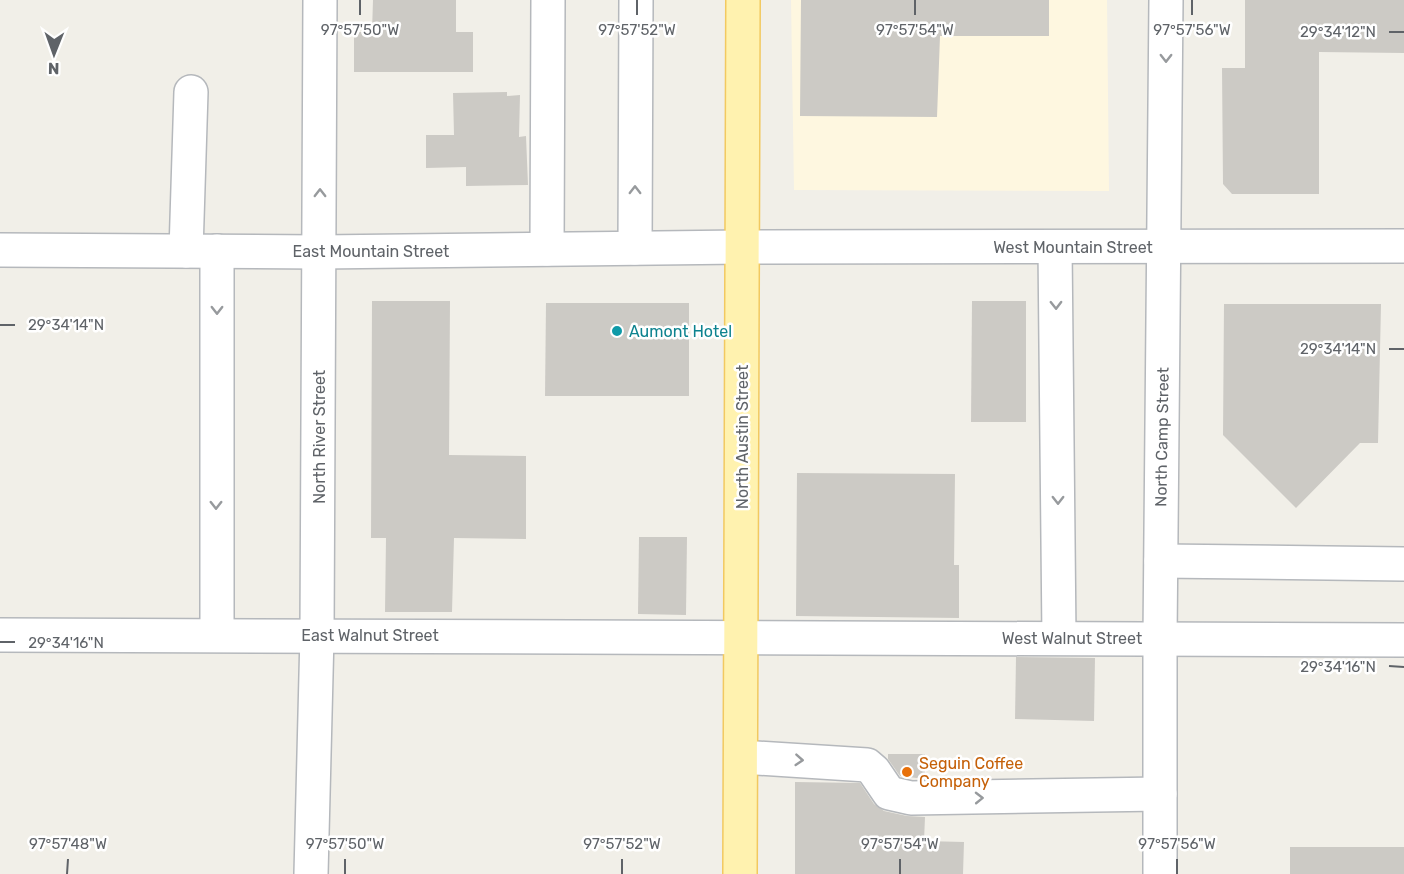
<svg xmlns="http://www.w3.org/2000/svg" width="1404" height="874" viewBox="0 0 1404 874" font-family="Rubik,sans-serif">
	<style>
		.commercial { fill: #fef7e0 }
		.building { fill: #cccac5 }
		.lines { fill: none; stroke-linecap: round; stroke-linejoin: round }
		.minor-casing { stroke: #b5b8bc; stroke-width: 36 }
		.major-casing { stroke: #f2c960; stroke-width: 36 }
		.minor { stroke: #fff; stroke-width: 33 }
		.major { stroke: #fff2af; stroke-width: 33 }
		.oneway { stroke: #979a9d }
		.ticks { fill: none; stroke: #5f6368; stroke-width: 2 }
		.culture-dot { fill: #0f9aa8; stroke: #fff; stroke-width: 2 }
		.food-dot { fill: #e8710a; stroke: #fff; stroke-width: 2 }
		.labels { text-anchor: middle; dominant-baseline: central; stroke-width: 5; stroke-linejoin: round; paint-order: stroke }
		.street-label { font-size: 16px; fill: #5f6368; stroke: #fff }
		.culture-label { font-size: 16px; fill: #0d838f; stroke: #fff; text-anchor: start }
		.food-label { font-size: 16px; fill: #c56008; stroke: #fff; text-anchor: start }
		.ticks-label { font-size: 15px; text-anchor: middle; fill: #5f6368; stroke: #fff; stroke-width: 5; stroke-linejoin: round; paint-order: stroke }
	</style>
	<rect width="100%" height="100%" fill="#f1efe8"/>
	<!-- commercial -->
	<path class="commercial" d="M791 0H1107L1109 191 794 190Z"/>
	<!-- building -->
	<g class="building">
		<path d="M373 0H456V32H473V72H354V32H372Z"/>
		<path d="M801 0H1049V36H940L937 117 800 116Z"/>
		<path d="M1245 0H1404V53L1319 52V194H1232L1223 184 1222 68H1245Z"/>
		<path d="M507 92V96L520 95 519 137 526 136 528 185 466 186V167L426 168V135H454L453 93Z"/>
		<path d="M372 301H450L449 455 526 456V539L454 538 452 612H385L386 538H371Z"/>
		<path d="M972 301H1026V422H971Z"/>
		<path d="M546 303H689V396H545Z"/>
		<path d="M1224 304H1381L1378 443H1360L1296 508 1223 435Z"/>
		<path d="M797 473 955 474 954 565H959V618L796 616Z"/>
		<path d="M639 537H687L686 615 638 614Z"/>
		<path d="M1016 657 1095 658 1094 721 1015 719Z"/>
		<path d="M888 754H925V779L900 776 888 759Z"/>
		<path d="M795 782 860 783 874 804 884 811 907 816 925 817 924 841 964 842 963 874H795Z"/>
		<rect x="1290" y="847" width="114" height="27"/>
	</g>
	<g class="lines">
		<defs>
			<g id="minor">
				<path d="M1055 247 1059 638"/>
				<path d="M635 248 636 0"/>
				<path d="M547 249 548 0"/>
				<path d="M0 250 320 252 742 247 1404 246"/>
				<path d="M186 251 191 92"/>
				<path d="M217 251V635"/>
				<path d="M1161 561 1404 564"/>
				<path d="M0 635 1404 640"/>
				<path d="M741 757 867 765 874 771 889 793 911 798 1160 794"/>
				<path d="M311 874 317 635 320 0"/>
				<path d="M1160 874V638L1166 0"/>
			</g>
			<path id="major" d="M740 874 743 0"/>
		</defs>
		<!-- minor casing -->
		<use href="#minor" class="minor-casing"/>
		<!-- major casing -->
		<use href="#major" class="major-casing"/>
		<!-- minor -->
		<use href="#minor" class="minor"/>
		<!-- major -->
		<use href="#major" class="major"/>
	</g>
	<!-- one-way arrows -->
	<defs><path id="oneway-chevron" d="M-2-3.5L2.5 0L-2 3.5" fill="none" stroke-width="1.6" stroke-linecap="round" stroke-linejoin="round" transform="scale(1.5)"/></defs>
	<g class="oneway">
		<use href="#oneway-chevron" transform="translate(1166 58) rotate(90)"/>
		<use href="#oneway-chevron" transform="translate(635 190) rotate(-90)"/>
		<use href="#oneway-chevron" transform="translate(320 193) rotate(-90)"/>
		<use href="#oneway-chevron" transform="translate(1056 305) rotate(89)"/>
		<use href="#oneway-chevron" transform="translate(217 310) rotate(90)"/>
		<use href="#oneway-chevron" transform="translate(1058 500) rotate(90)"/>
		<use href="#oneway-chevron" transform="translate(216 505) rotate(90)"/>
		<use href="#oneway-chevron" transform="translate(799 760) rotate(4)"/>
		<use href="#oneway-chevron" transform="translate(979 798) rotate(-1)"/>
	</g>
	<!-- ticks -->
	<path class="ticks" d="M360 15V0M637 15V0M915 15V0M1192 15V0M1389 32H1404M0 325H15M1389 349H1404M0 642H15M1389 666 1404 667M67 874 68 859M345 874V859M622 874V859M900 874V859M1177 874V859"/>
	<!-- markers -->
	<circle class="culture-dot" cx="617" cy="331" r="6"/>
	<circle class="food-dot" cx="907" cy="772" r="6"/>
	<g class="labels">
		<!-- street labels -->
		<g class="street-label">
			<text x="1073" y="247">West Mountain Street</text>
			<text x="371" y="251">East Mountain Street</text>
			<text transform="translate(319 437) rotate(-90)">North River Street</text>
			<text transform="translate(742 437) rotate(-90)">North Austin Street</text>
			<text transform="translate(1162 437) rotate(-89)">North Camp Street</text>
			<text x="370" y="635">East Walnut Street</text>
			<text x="1072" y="638">West Walnut Street</text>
		</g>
		<!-- culture labels -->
		<g class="culture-label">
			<text x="629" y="331">Aumont Hotel</text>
		</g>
		<!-- food labels -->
		<g class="food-label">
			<text x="919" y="763">Seguin Coffee<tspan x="919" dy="18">Company</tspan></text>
		</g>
	</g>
	<g class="ticks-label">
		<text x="360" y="35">97°57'50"W</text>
		<text x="637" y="35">97°57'52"W</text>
		<text x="915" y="35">97°57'54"W</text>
		<text x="1192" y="35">97°57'56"W</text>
		<text x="1338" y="37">29°34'12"N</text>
		<text x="66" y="330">29°34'14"N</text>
		<text x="1338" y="354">29°34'14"N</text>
		<text x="66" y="648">29°34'16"N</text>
		<text x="1338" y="672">29°34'16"N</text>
		<text x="68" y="849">97°57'48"W</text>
		<text x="345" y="849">97°57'50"W</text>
		<text x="622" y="849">97°57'52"W</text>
		<text x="900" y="849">97°57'54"W</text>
		<text x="1177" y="849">97°57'56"W</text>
	</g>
	<!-- north arrow -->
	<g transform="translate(54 54) rotate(181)" stroke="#ffffff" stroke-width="4.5" paint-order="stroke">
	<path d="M0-4.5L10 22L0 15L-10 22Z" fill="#5f6368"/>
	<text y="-9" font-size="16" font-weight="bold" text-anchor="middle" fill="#5f6368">N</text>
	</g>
</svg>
